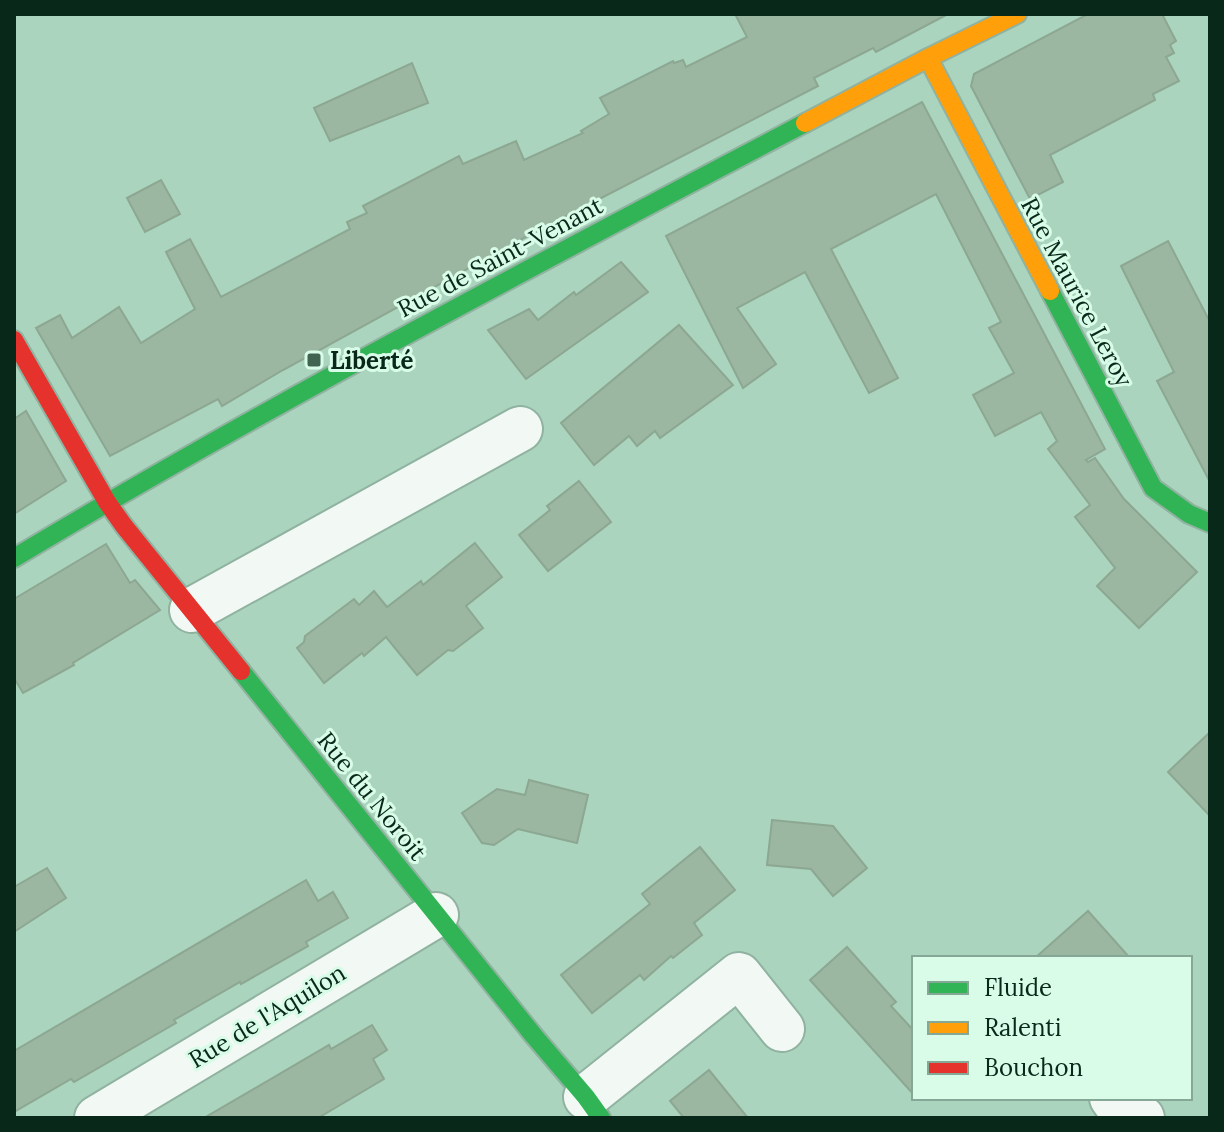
<svg xmlns="http://www.w3.org/2000/svg" width="1224" height="1132" viewBox="0 0 1224 1132" font-family="Lora,serif">
	<style>
		.building { fill: #9bb6a1; stroke: #8ca792; stroke-width: 2 }
		.lines { fill: none; stroke-linecap: round; stroke-linejoin: round }
		.street-casing { stroke: #90b2a0; stroke-width: 48 }
		.fast-casing { stroke: #90b2a0; stroke-width: 22 }
		.slow-casing { stroke: #90b2a0; stroke-width: 22 }
		.jam-casing { stroke: #90b2a0; stroke-width: 22 }
		.street { stroke: #f2f9f5; stroke-width: 44 }
		.fast { stroke: #30b455; stroke-width: 18 }
		.slow { stroke: #ff9f0a; stroke-width: 18 }
		.jam { stroke: #e5322d; stroke-width: 18 }
		.poi-dot { fill: #416452; stroke: #d8fce7; stroke-width: 3 }
		.labels { text-anchor: middle; dominant-baseline: central; stroke-width: 6; stroke-linejoin: round; paint-order: stroke }
		.street-label { font-size: 24px; fill: #082819; stroke: #d8fce7 }
		.poi-label { font-size: 24px; font-weight: bold; fill: #082819; stroke: #d8fce7; text-anchor: start }
	</style>
	<rect width="100%" height="100%" fill="#aad4bd"/>
	<!-- building -->
	<g class="building">
		<path d="M735 14H948L876 52 873 48 814 78 818 86 520 240 283 370 222 406 218 399 110 456 36 328 60 315 72 338 119 307 141 343 195 309 166 252 190 239 221 297 350 229 347 222 367 213 363 206 459 156 463 164 516 141 524 160 583 133 581 131 609 114 600 98 673 61 674 63 683 60 686 67 747 37Z"/>
		<path d="M1088 14H1162L1176 41 1170 45 1174 53 1166 57 1179 81 1153 94 1155 100 1050 155 1063 182 1030 199 971 86 974 74Z"/>
		<path d="M412 63 428 103 330 141 314 108Z"/>
		<path d="M922 102 1105 449 1086 460 1088 462 1095 458 1124 499 1197 572 1139 628 1097 586 1115 568 1075 517 1090 505 1048 449 1057 441 1041 412 995 436 973 395 1014 373 989 328 1001 322 936 194 831 249 898 378 869 393 805 272 737 308 776 364 743 388 666 236Z"/>
		<path d="M161 180 180 214 145 232 127 198Z"/>
		<path d="M1168 241 1210 322V482L1157 381 1174 372 1121 266Z"/>
		<path d="M621 262 648 292 526 379 488 330 529 309 538 320 574 292 576 295Z"/>
		<path d="M679 325 733 385 660 438 655 431 637 446 629 436 594 465 561 423Z"/>
		<path d="M26 411 66 481 14 514V419Z"/>
		<path d="M579 481 611 522 548 571 519 535 550 510 547 506Z"/>
		<path d="M475 543 502 577 466 606 483 628 453 651 448 650 417 675 386 637 364 656 362 653 324 683 297 648 304 642 305 636 354 599 359 605 374 591 387 607 421 581 423 585Z"/>
		<path d="M106 544 130 583 135 580 160 610 73 663 74 665 23 693 14 678V599Z"/>
		<path d="M1210 732V816L1168 772Z"/>
		<path d="M529 780 588 795 577 843 518 829 494 845 482 843 462 813 497 789 525 795Z"/>
		<path d="M772 820 833 826 867 868 833 896 811 869 767 865Z"/>
		<path d="M700 847 735 890 694 923 702 935 673 958 671 956 644 980 640 975 592 1013 561 975 650 904 642 894Z"/>
		<path d="M47 868 66 898 14 932V887Z"/>
		<path d="M306 880 318 901 333 892 348 918 306 942 308 946 241 984 240 982 200 1005 174 1020 176 1023 74 1082 71 1079 14 1112V1051Z"/>
		<path d="M1088 911 1130 958H1035Z"/>
		<path d="M847 947 896 1002 891 1006 914 1031V1095L810 980Z"/>
		<path d="M372 1025 387 1050 373 1059 384 1079 318 1118H204L329 1045 331 1049Z"/>
		<path d="M709 1070 748 1118H684L670 1101Z"/>
	</g>
	<g class="lines">
		<defs>
			<g id="street">
				<path d="M192 610 520 429"/>
				<path d="M586 1097 739 975 782 1029"/>
				<path d="M1112 1098 1117 1105 1142 1118"/>
				<path d="M97 1118 436 915"/>
			</g>
			<g id="fast">
				<path d="M1050 291 1153 488 1189 514 1210 523"/>
				<path d="M14 558C272 403 539 263 805 123"/>
				<path d="M241 671 534 1036 586 1097 601 1118"/>
			</g>
			<g id="slow">
				<path d="M928 58 1050 291"/>
				<path d="M805 123 928 58 1017 14"/>
			</g>
			<path id="jam" d="M14 340 107 502 124 526 241 671"/>
		</defs>
		<!-- street casing -->
		<use href="#street" class="street-casing"/>
		<!-- fast casing -->
		<use href="#fast" class="fast-casing"/>
		<!-- slow casing -->
		<use href="#slow" class="slow-casing"/>
		<!-- jam casing -->
		<use href="#jam" class="jam-casing"/>
		<!-- street -->
		<use href="#street" class="street"/>
		<!-- fast -->
		<use href="#fast" class="fast"/>
		<!-- slow -->
		<use href="#slow" class="slow"/>
		<!-- jam -->
		<use href="#jam" class="jam"/>
	</g>
	<!-- markers -->
	<rect class="poi-dot" x="306" y="352" width="16" height="16" rx="4"/>
	<g class="labels">
		<!-- street labels -->
		<g class="street-label">
			<text transform="translate(500 257) rotate(-28)">Rue de Saint-Venant</text>
			<text transform="translate(1077 292) rotate(62)">Rue Maurice Leroy</text>
			<text transform="translate(372 796) rotate(51)">Rue du Noroit</text>
			<text transform="translate(267 1016) rotate(-31)">Rue de l'Aquilon</text>
		</g>
		<!-- poi labels -->
		<g class="poi-label">
			<text x="330" y="360">Liberté</text>
		</g>
	</g>
	<!-- border -->
	<rect width="1224" height="1132" fill="none" stroke="#082819" stroke-width="32"/>
	<!-- legend -->
	<rect x="912" y="956" width="280" height="144" fill="#d8fce7" stroke="#85a795" stroke-width="2"/>
	<rect x="928" y="982" width="40" height="12" fill="#30b455" stroke="#85a795" stroke-width="2"/>
	<text x="984" y="996" font-size="24" fill="#082819">Fluide</text>
	<rect x="928" y="1022" width="40" height="12" fill="#ff9f0a" stroke="#85a795" stroke-width="2"/>
	<text x="984" y="1036" font-size="24" fill="#082819">Ralenti</text>
	<rect x="928" y="1062" width="40" height="12" fill="#e5322d" stroke="#85a795" stroke-width="2"/>
	<text x="984" y="1076" font-size="24" fill="#082819">Bouchon</text>
</svg>
